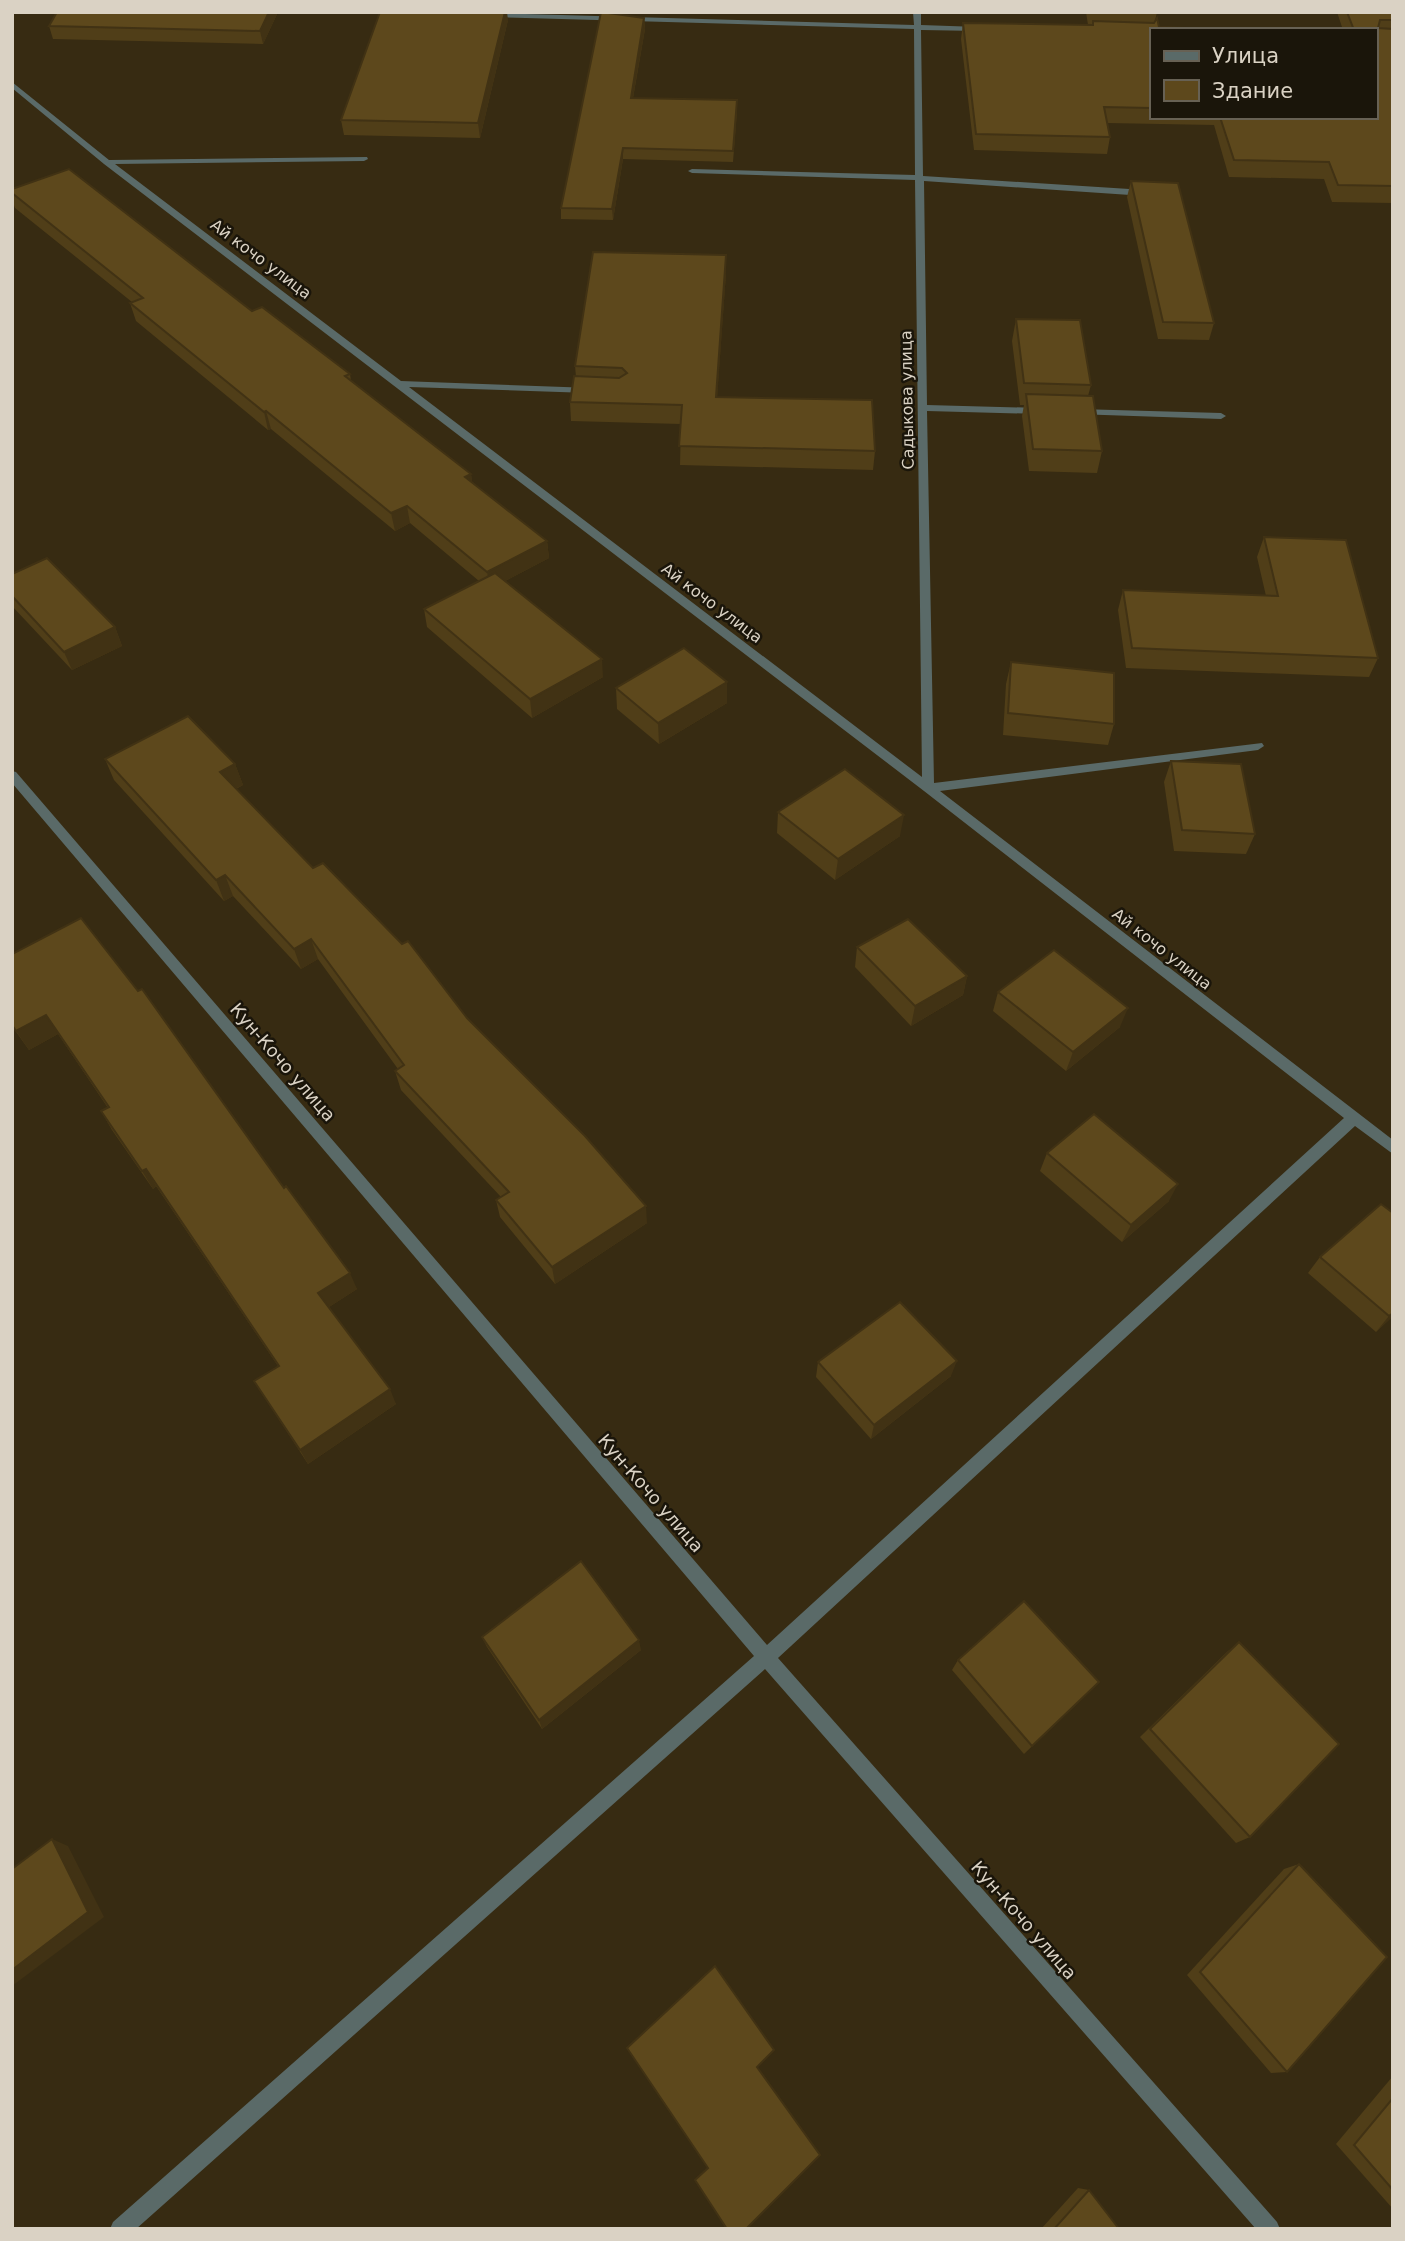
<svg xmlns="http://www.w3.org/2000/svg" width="1405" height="2241" viewBox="0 0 1405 2241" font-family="'DejaVu Sans',sans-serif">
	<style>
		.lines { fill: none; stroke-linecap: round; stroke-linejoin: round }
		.minor { fill: #5a6a68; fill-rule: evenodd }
		.wall { fill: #503e18 }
		.shaded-wall { fill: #413214 }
		.building { fill: #5d481c; stroke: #413214; stroke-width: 2 }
		.labels { text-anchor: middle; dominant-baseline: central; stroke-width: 5; stroke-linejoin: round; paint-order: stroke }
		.far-street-label { font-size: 16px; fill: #dad2c4; stroke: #1a150a }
		.street-label { font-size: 18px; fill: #dad2c4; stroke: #1a150a }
	</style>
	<rect width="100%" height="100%" fill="#372b12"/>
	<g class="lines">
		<!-- minor -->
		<g class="minor">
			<path d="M913 12H921V25L979 27 983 29 979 31 921 30 923 176 1145 190 1149 193 1145 196 924 181 927 405 1040 408 1045 411 1040 414 927 411 934 783 1262 743 1264 746 1258 750 940 791 1393 1140V1154L1355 1126 778 1658 1277 2222 1280 2229H1256L765 1669 136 2229H110L113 2222 754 1656 12 783V771L16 772 767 1645 1344 1118 924 791 104 164 12 88V82L109 160 367 157 368 159 364 161 115 164 401 381 592 388V392L589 393 409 387 922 777 915 180 692 173 688 171 692 169 915 175 914 29 489 17 485 15 489 13 914 25Z"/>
			<path d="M1078 409 1221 413 1226 416 1221 419 1075 414 1073 412Z"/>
		</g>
	</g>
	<!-- wall -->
	<g class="wall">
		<path d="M278 12 263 44 53 39 49 26Z"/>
		<path d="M1086 12H1157L1155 21 1151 30V117H1375V30H1343L1337 12H1393V203L1332 202 1324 179 1229 177 1214 125 1107 123 1110 137 1107 154 974 150 961 39 963 23 1088 25Z"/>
		<path d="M644 18 645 29 633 98 737 111 733 162 623 159 613 220 561 219V208Z"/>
		<path d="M508 20 480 138 344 135 341 120Z"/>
		<path d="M1131 181 1214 323 1209 340 1158 339 1127 197Z"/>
		<path d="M12 189 252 311 350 374 351 381 471 474 472 483 547 541 549 558 505 581 603 677 532 718 427 627 424 609 479 581 410 523 395 531 271 429 268 430 136 321 130 303 132 302 15 208 12 200Z"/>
		<path d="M726 255V273L717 397 875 451 873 470 680 465 681 424 571 421 570 402 576 377 575 366Z"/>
		<path d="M1016 319 1091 385 1088 396 1102 451 1097 473 1029 471 1022 416 1024 405H1020L1012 341Z"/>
		<path d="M1264 537 1378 658 1369 677 1126 668 1118 610 1123 590 1266 596 1257 557Z"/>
		<path d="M12 574 115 627 122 646 72 670 12 606Z"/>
		<path d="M1011 662 1114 724 1108 745 1003 735 1006 684Z"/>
		<path d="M616 688 727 703 659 744 617 709Z"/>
		<path d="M105 759 235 764 243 785 236 789 313 868 467 1018 647 1223 555 1284 500 1217 496 1200 501 1197 401 1090 395 1071 398 1069 318 959 301 969 233 896 224 901 114 780Z"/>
		<path d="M1171 761 1255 834 1246 854 1174 851 1164 782Z"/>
		<path d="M778 812 900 836 835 880 777 833Z"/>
		<path d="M857 947 967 976 963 995 911 1026 855 967Z"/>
		<path d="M12 954 284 1188 357 1289 329 1307 396 1404 308 1464 254 1381 278 1366 156 1186 153 1189 112 1130 101 1111 108 1108 58 1034 29 1050 12 1026Z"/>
		<path d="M998 992 1120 1027 1066 1071 993 1011Z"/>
		<path d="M1047 1153 1169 1201 1122 1242 1040 1171Z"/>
		<path d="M1393 1213V1316L1376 1332 1308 1273 1320 1257Z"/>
		<path d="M818 1362 951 1376 871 1439 816 1377Z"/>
		<path d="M482 1637 641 1650 542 1729 487 1647Z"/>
		<path d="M1239 1642 1250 1837 1236 1843 1140 1737 1227 1652Z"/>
		<path d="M958 1660 1099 1682 1024 1754 952 1670Z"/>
		<path d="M1299 1864 1287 2072 1271 2073 1187 1975 1284 1869Z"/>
		<path d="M1393 2076V2209L1336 2144Z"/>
		<path d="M1078 2188 1089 2190 1119 2229H1041Z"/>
	</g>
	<!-- shaded-wall -->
	<g class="shaded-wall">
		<path d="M269 12H278L263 44 260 31Z"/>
		<path d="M505 12H507L508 20 480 138 478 123Z"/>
		<path d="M644 18 645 29 631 109V98Z"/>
		<path d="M623 148V159L613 220 612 209Z"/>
		<path d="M726 255V273L716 415V397Z"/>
		<path d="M266 411 271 429 268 430 264 412Z"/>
		<path d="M471 474 474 492 465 477Z"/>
		<path d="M407 506 410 523 395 531 391 513Z"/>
		<path d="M547 541 549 558 490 589 487 572Z"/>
		<path d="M115 627 122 646 72 670 64 652Z"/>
		<path d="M602 659 603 677 532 718 530 699Z"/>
		<path d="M727 682V703L659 744 658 723Z"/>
		<path d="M235 764 243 785 227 793 220 772Z"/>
		<path d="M904 815 900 836 835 880 838 859Z"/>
		<path d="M225 875 233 896 224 901 216 880Z"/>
		<path d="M311 939 318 959 301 969 294 949Z"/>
		<path d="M967 976 963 995 911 1026 915 1006Z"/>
		<path d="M1128 1008 1120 1027 1066 1071 1073 1052Z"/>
		<path d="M46 1015 58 1034 29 1050 16 1031Z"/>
		<path d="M146 1169 156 1186 153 1189 142 1171Z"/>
		<path d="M1178 1184 1169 1201 1122 1242 1131 1225Z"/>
		<path d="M646 1206 647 1223 555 1284 552 1267Z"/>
		<path d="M350 1273 357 1289 326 1309 318 1293Z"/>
		<path d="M1393 1313V1316L1376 1332 1389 1316Z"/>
		<path d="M957 1361 951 1376 871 1439 874 1425Z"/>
		<path d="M390 1389 396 1404 308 1464 300 1450Z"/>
		<path d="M639 1640 641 1650 542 1729 539 1720Z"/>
		<path d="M52 1839 68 1846 104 1917 12 1986V1970Z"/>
	</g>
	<!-- building -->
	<g class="building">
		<path d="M57 12H269L260 31 49 26Z"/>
		<path d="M380 12H505L478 123 341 120Z"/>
		<path d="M601 12 644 18 631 98 737 100 733 151 623 148 612 209 561 208Z"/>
		<path d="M1347 12H1393V20H1380L1378 28 1393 29V186L1338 185 1329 162 1234 160 1220 117H1375V30H1354Z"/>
		<path d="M1157 18 1159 27 1242 30H1151V108L1104 107 1110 137 976 134 963 23 1093 25V21L1154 23Z"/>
		<path d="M69 169 252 311 262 307 350 374 345 376 471 474 465 477 547 541 487 572 407 506 391 513 266 411 264 412 130 303 143 298 12 193V189Z"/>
		<path d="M1131 181 1178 183 1214 323 1163 322Z"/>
		<path d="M593 252 726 255 716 397 872 400 875 451 679 446 682 405 570 402 574 376 619 378 627 373 622 368 575 366Z"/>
		<path d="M1016 319 1080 320 1091 385 1024 383Z"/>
		<path d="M1026 394 1093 396 1102 451 1033 449Z"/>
		<path d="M1264 537 1346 540 1378 658 1132 648 1123 590 1278 596Z"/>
		<path d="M47 558 115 627 64 652 12 596V574Z"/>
		<path d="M495 573 602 659 530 699 424 609Z"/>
		<path d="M684 648 727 682 658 723 616 688Z"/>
		<path d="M1011 662 1114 673V724L1008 713Z"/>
		<path d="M188 716 235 764 220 772 313 868 323 863 402 944 408 941 467 1018 585 1136 646 1206 552 1267 496 1200 509 1192 395 1071 404 1065 311 939 294 949 225 875 216 880 105 759Z"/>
		<path d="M1171 761 1241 764 1255 834 1182 830Z"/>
		<path d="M845 769 904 815 838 859 778 812Z"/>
		<path d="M81 918 138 991 142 989 284 1188 286 1186 350 1273 318 1293 390 1389 300 1450 254 1381 279 1366 146 1169 142 1171 101 1111 109 1107 46 1015 16 1031 12 1025V954Z"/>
		<path d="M908 919 967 976 915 1006 857 947Z"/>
		<path d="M1054 950 1128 1008 1073 1052 998 992Z"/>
		<path d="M1094 1114 1178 1184 1131 1225 1047 1153Z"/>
		<path d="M1381 1204 1393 1213V1313L1389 1316 1320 1257Z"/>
		<path d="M900 1302 957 1361 874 1425 818 1362Z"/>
		<path d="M581 1561 639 1640 539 1720 482 1637Z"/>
		<path d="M1024 1601 1099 1682 1032 1746 958 1660Z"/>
		<path d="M1239 1642 1339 1744 1250 1837 1150 1729Z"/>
		<path d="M52 1839 88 1912 12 1970V1869Z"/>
		<path d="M1299 1864 1387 1957 1287 2072 1200 1972Z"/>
		<path d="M715 1966 774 2050 757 2067 820 2155 746 2229H727L695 2180 708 2168 627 2048Z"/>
		<path d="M1393 2098V2190L1354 2145Z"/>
		<path d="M1089 2190 1119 2229H1054Z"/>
	</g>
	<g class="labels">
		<!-- far-street labels -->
		<g class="far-street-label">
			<text transform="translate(261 259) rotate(37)">Ай кочо улица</text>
			<text transform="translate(907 400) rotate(-91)">Садыкова улица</text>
			<text transform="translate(712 603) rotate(37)">Ай кочо улица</text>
			<text transform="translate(1162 949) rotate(38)">Ай кочо улица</text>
		</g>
		<!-- street labels -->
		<g class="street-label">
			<text transform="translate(283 1062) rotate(49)">Кун-Кочо улица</text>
			<text transform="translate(651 1493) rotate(49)">Кун-Кочо улица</text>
			<text transform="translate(1024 1920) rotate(49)">Кун-Кочо улица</text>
		</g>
	</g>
	<!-- border -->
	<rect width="1405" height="2241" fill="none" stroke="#dad2c4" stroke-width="28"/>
	<!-- legend -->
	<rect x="1150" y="28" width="228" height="91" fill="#1a150a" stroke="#676154" stroke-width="2"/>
	<rect x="1164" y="51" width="35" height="10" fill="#5a6a68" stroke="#676154" stroke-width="2"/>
	<text x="1212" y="63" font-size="21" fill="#dad2c4">Улица</text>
	<rect x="1164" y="80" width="35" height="21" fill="#5d481c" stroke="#676154" stroke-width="2"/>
	<text x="1212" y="98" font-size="21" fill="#dad2c4">Здание</text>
</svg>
